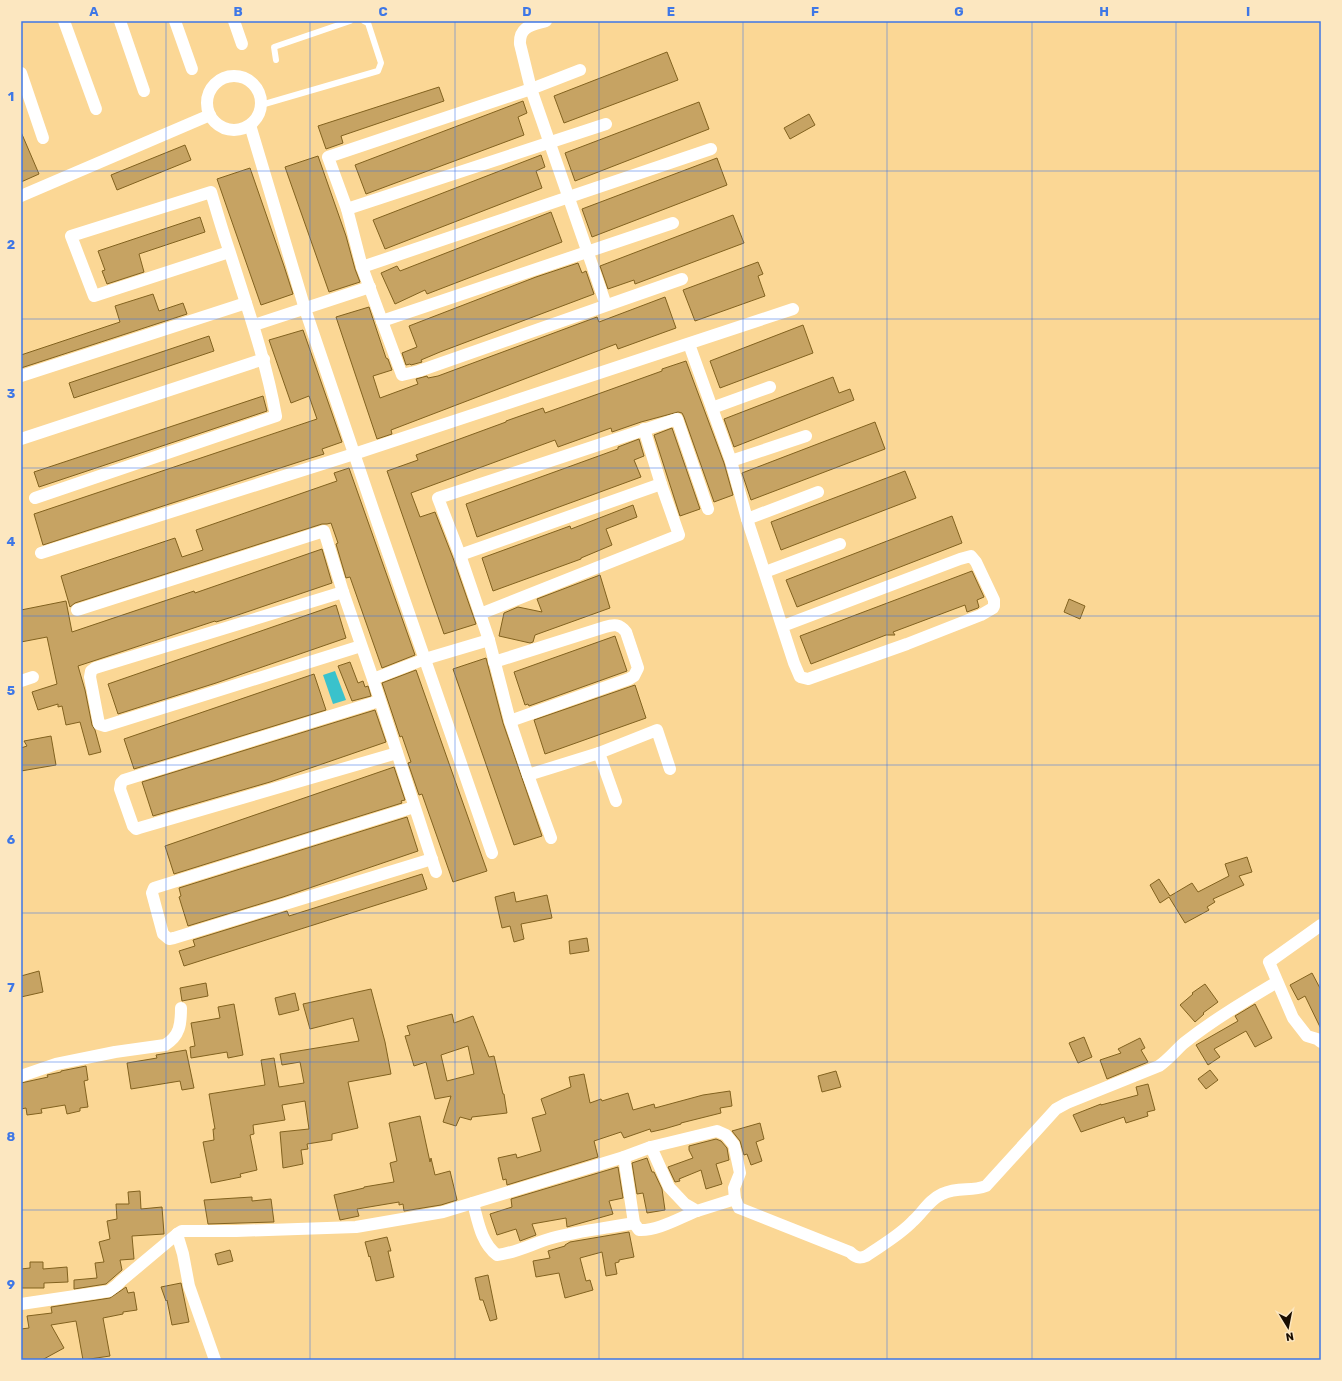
<svg xmlns="http://www.w3.org/2000/svg" width="1342" height="1381" viewBox="0 0 1342 1381" font-family="Rubik,sans-serif">
	<style>
		.water { fill: #3ac2cc }
		.building { fill: #c6a363; stroke: #82621f; fill-rule: evenodd }
		.lines { fill: none; stroke-linecap: round; stroke-linejoin: round }
		.lane { stroke: #fff; stroke-width: 6 }
		.street { stroke: #fff; stroke-width: 12 }
		.grid { fill: none; stroke: #3e77e6; stroke-width: 1; stroke-opacity: 0.55 }
		.neatline { fill: none; stroke: #3e77e6; stroke-width: 1.5 }
		.grid-label { font-size: 13px; text-anchor: middle; font-weight: bold; fill: #3e77e6 }
	</style>
	<rect width="100%" height="100%" fill="#fbd795"/>
	<!-- water -->
	<path class="water" d="M335 671 346 700 333 704 323 675Z"/>
	<!-- building -->
	<g class="building">
		<path d="M667 52 678 80 564 123 554 96Z"/>
		<path d="M439 87 444 101 341 136 343 143 326 149 318 126Z"/>
		<path d="M523 101 527 113 518 117 524 135 366 194 355 165Z"/>
		<path d="M699 102 709 129 575 181 565 153Z"/>
		<path d="M809 114 815 125 790 139 784 128Z"/>
		<path d="M21 132 39 174 21 182Z"/>
		<path d="M185 145 191 160 117 190 111 175Z"/>
		<path d="M541 155 545 167 536 171 542 188 385 249 373 220Z"/>
		<path d="M318 156 346 236 355 269 360 282 329 292 285 167Z"/>
		<path d="M717 158 727 185 592 237 582 209Z"/>
		<path d="M250 168 284 266 293 294 261 305 217 179Z"/>
		<path d="M551 212 562 242 427 294 425 290 395 304 381 273 397 266 400 271Z"/>
		<path d="M733 215 744 243 635 284 634 280 608 289 600 266Z"/>
		<path d="M200 217 205 232 139 254 144 272 107 284 102 271 105 270 98 251Z"/>
		<path d="M758 262 763 274 758 276 765 296 695 321 683 290Z"/>
		<path d="M578 263 582 273 586 271 594 294 440 352 421 360 422 362 411 365 410 364 406 365 402 353 417 347 409 326 536 277Z"/>
		<path d="M153 294 159 311 183 303 187 314 21 368V355L120 322 115 306Z"/>
		<path d="M665 297 676 328 618 349 616 344 391 430 392 434 377 439 336 317 369 307 386 358 388 359 392 370 373 376 380 398 418 384 416 379 427 376 428 378 438 376 597 317 599 322Z"/>
		<path d="M803 325 813 353 720 388 710 361Z"/>
		<path d="M303 330 342 442 322 449 324 454 311 458 43 545 34 514 317 419 309 396 291 403 269 340Z"/>
		<path d="M209 336 214 351 74 398 69 383Z"/>
		<path d="M686 361 724 463 733 495 714 502 684 417 682 413 678 412 641 422 612 432 611 428 558 447 555 440 411 493 420 517 435 512 453 558 476 624 444 634 387 471 418 460 416 455 506 422V421L543 408 545 413 662 371V369Z"/>
		<path d="M833 377 839 393 850 389 854 400 734 447 724 419Z"/>
		<path d="M263 396 267 411 39 487 34 472Z"/>
		<path d="M875 422 885 449 751 500 742 473Z"/>
		<path d="M672 428 700 509 680 516 654 435Z"/>
		<path d="M639 439 644 456 634 460 641 477 477 537 466 504 618 449V447Z"/>
		<path d="M349 468 415 655 382 668 350 577 346 578 336 544 338 543 331 523 327 524H322L75 603 70 607 61 576 175 538 182 557 203 550 196 530 337 481 334 473Z"/>
		<path d="M905 471 916 498 781 550 771 522Z"/>
		<path d="M633 505 637 517 606 529 612 545 581 558V559L493 591 482 558 570 526 571 529Z"/>
		<path d="M952 516 962 543 797 607 786 580Z"/>
		<path d="M322 549 332 583 229 618 216 622 215 621 78 666 85 690 92 725 95 730 101 752 89 755 80 722 66 725 62 706 58 707V704L38 710 32 692 57 684 47 637 21 642V610L66 601 72 632 194 591 195 593Z"/>
		<path d="M972 571 984 597 977 600 979 607 978 608 967 612 965 605 893 632 895 635H886L811 664 800 636Z"/>
		<path d="M600 575 610 608 535 635 533 642 530 643 499 636 504 613 518 607 542 612 537 599Z"/>
		<path d="M1069 599 1085 606 1080 619 1064 612Z"/>
		<path d="M336 605 346 638 216 683 118 714 108 684Z"/>
		<path d="M615 636 627 671 529 706 528 704 525 705 514 672Z"/>
		<path d="M486 658 503 723 542 836 514 845 453 669Z"/>
		<path d="M350 662 358 683 363 681 365 687 368 686 371 696 352 701 338 666Z"/>
		<path d="M416 670 487 871 453 882 422 794 419 795 408 763 411 762 402 736 400 737 382 683Z"/>
		<path d="M314 674 326 710 134 769 124 739Z"/>
		<path d="M635 685 646 718 545 754 534 720Z"/>
		<path d="M375 710 386 742 270 782 153 816 142 782Z"/>
		<path d="M51 736 56 765 21 771V748L27 746 24 741Z"/>
		<path d="M394 767 405 800 401 801 402 803 174 874 165 846Z"/>
		<path d="M407 817 418 851 283 897 188 926 179 897 181 896 179 888Z"/>
		<path d="M1247 857 1252 872 1239 876 1244 885 1213 899 1215 902 1207 907 1209 910 1185 923 1169 897 1160 903 1150 885 1159 879 1170 896 1192 883 1198 892 1229 876 1225 864Z"/>
		<path d="M422 874 427 889 184 966 179 951 195 946 193 940 287 911 289 916Z"/>
		<path d="M514 892 516 902 547 895 552 918 521 924 524 939 514 942 510 926 502 928 495 897Z"/>
		<path d="M587 938 589 951 570 954 569 941Z"/>
		<path d="M39 971 43 992 21 997V976Z"/>
		<path d="M1312 973 1321 990V1029L1305 996 1298 1000 1290 985Z"/>
		<path d="M206 983 208 996 182 1001 180 988Z"/>
		<path d="M1205 984 1218 1002 1203 1013 1204 1014 1195 1022 1180 1005 1193 994 1192 993Z"/>
		<path d="M371 989 385 1042 391 1074 348 1082 358 1128 332 1134V1140L307 1144 308 1149 301 1150 303 1164 283 1168 280 1132 309 1129 305 1101 282 1105 285 1120 253 1125 254 1134 250 1135 257 1170 240 1174 241 1177 211 1183 203 1142 214 1140 213 1129H215L209 1094 265 1085 261 1060 274 1058 279 1087 304 1083 300 1062 282 1065 280 1054 359 1041 353 1018 310 1029 303 1004Z"/>
		<path d="M295 993 299 1010 279 1015 275 998Z"/>
		<path d="M234 1004 243 1055 228 1058 227 1052 191 1058 190 1047 195 1046 191 1023 220 1018 218 1007Z"/>
		<path d="M1255 1004 1272 1038 1255 1047 1246 1031 1214 1049 1220 1057 1208 1065 1196 1045 1238 1021 1235 1016Z"/>
		<path d="M452 1014 454 1023 473 1016 489 1057 494 1056 503 1094H504L507 1113 472 1117 471 1120 460 1117 456 1126 443 1122 451 1096 435 1099 426 1062 414 1066 405 1036 410 1035 407 1026ZM468 1046 474 1074 447 1081 441 1055Z"/>
		<path d="M1084 1037 1092 1057 1078 1063 1069 1043Z"/>
		<path d="M1140 1038 1145 1048 1141 1050 1148 1062 1107 1079 1100 1060 1121 1053 1118 1049Z"/>
		<path d="M186 1050 194 1088 182 1090 180 1081 131 1089 127 1063 157 1058 156 1055Z"/>
		<path d="M86 1066 88 1080 84 1081 88 1107 80 1108V1111L67 1114 65 1105 41 1109 42 1113 27 1115 26 1108 21 1109V1083L48 1077 47 1075 61 1072V1071Z"/>
		<path d="M1210 1070 1218 1080 1206 1089 1198 1079Z"/>
		<path d="M836 1071 841 1087 822 1092 818 1076Z"/>
		<path d="M584 1074 590 1103 601 1099 602 1101 628 1093 633 1110 654 1104 655 1108 703 1095 730 1091 732 1106 720 1108 721 1113 681 1123V1124L664 1129 651 1132 650 1129 624 1138 621 1132 594 1141 598 1157 507 1185 506 1179 503 1180 498 1158 516 1154 517 1158 541 1151 532 1118 546 1114 541 1099 571 1087 569 1077Z"/>
		<path d="M1148 1084 1155 1110 1147 1112 1148 1116 1126 1123 1124 1117 1081 1132 1073 1115 1101 1104V1105L1138 1095 1136 1087Z"/>
		<path d="M420 1116 430 1162 431 1158 435 1175 450 1171 457 1200 441 1205 404 1211 403 1204 399 1205V1202L357 1209 359 1216 340 1220 334 1195 364 1188V1187L394 1182 390 1163 397 1161 389 1123Z"/>
		<path d="M760 1123 764 1139 756 1142 762 1161 751 1165 747 1154 744 1155 740 1141 732 1131Z"/>
		<path d="M716 1139 721 1141 727 1148 729 1160 716 1164 722 1184 706 1189 701 1170 679 1179 680 1181 675 1182 668 1167 693 1158 689 1150V1146Z"/>
		<path d="M647 1158 652 1172H654L662 1189 665 1210 647 1213 643 1193 637 1194 632 1163Z"/>
		<path d="M618 1167 623 1198 609 1201 613 1214 567 1227 566 1218 532 1224 536 1235 520 1241 516 1229 497 1235 490 1214 512 1207 511 1199Z"/>
		<path d="M140 1191 141 1209 162 1207 164 1234 132 1236 134 1259 120 1260 122 1270 106 1284 74 1289V1280L97 1278 95 1263 104 1262 99 1242 110 1239 107 1221 117 1219 116 1204H129L128 1192Z"/>
		<path d="M252 1197V1201L271 1199 274 1222 208 1224 204 1200Z"/>
		<path d="M629 1232 634 1257 619 1260V1262L615 1263 617 1274 606 1276 602 1252 580 1258 586 1281 590 1280 593 1290 565 1298 559 1273 536 1277 533 1261 550 1258 548 1251 565 1246V1245L570 1242Z"/>
		<path d="M387 1237 391 1251H388L394 1277 376 1281 370 1256 369 1257 365 1242Z"/>
		<path d="M230 1250 233 1261 218 1265 215 1254Z"/>
		<path d="M30 1262H43V1269L67 1267 68 1282 44 1283V1288H21V1269L30 1268Z"/>
		<path d="M488 1275 497 1319 490 1321 483 1300H480L475 1278Z"/>
		<path d="M181 1283 189 1322 172 1325 167 1300 166 1301 161 1287Z"/>
		<path d="M126 1287 128 1293 134 1292 137 1310 123 1312V1314L103 1318 110 1356 83 1360 76 1321 51 1325 64 1348 42 1360H21V1329L29 1328 27 1316 52 1313 51 1307 110 1298Z"/>
	</g>
	<g class="lines">
		<!-- lane -->
		<g class="lane">
			<path d="M276 60 274 47 350 21"/>
			<path d="M261 105 378 71 381 63 368 23 364 21"/>
		</g>
		<!-- street -->
		<g class="street">
			<path d="M64 21 96 109"/>
			<path d="M120 21 144 91"/>
			<path d="M175 21 192 69"/>
			<path d="M234 21 242 44"/>
			<path d="M546 21C533 25 519 26 520 44L531 89 606 305"/>
			<path d="M580 70 531 89 328 157 347 209 362 267 402 375 419 371 682 279"/>
			<path d="M21 73 43 138"/>
			<circle cx="234" cy="103" r="27"/>
			<path d="M250 125 305 309 378 524 492 853"/>
			<path d="M21 196 210 115"/>
			<path d="M347 209 606 124"/>
			<path d="M362 267 711 149"/>
			<path d="M382 321 673 223"/>
			<path d="M254 325 370 287"/>
			<path d="M689 344 731 461 747 519 794 663 800 677 808 679 907 644 981 615 993 608 994 606V600L976 562 971 556 960 559 783 626"/>
			<path d="M21 376 246 303"/>
			<path d="M712 408 770 387"/>
			<path d="M21 439 264 359"/>
			<path d="M731 461 806 436"/>
			<path d="M35 498 276 416C266 360 247 307 230 253 223 233 217 212 211 192L71 236 94 296 229 252"/>
			<path d="M747 519 818 492"/>
			<path d="M41 553 354 454 793 309"/>
			<path d="M460 555 661 484"/>
			<path d="M765 572 840 544"/>
			<path d="M343 592 95 668 91 671 90 677 99 724 105 726 361 646"/>
			<path d="M77 610 324 531 343 592 373 679"/>
			<path d="M480 614 679 535 661 484 644 429"/>
			<path d="M494 662 605 627C614 624 620 624 626 632L638 668 634 676 629 679 510 721"/>
			<path d="M21 681 33 677"/>
			<path d="M379 701 124 780 121 783 120 789 133 826 136 829 139 828 397 753"/>
			<path d="M599 753 616 801"/>
			<path d="M528 775 599 753 657 730 670 769"/>
			<path d="M414 807 154 888 152 893 163 934 169 939 174 938 432 859"/>
			<path d="M551 838 528 775 510 721 489 640 460 555 438 498 677 419 708 509"/>
			<path d="M436 872 373 679 425 659 489 640"/>
			<path d="M1321 925 1269 962 1293 1018 1307 1036 1317 1039 1321 1042"/>
			<path d="M21 1076 56 1064 115 1052 165 1045C180 1036 181 1024 181 1008"/>
			<path d="M651 1147 669 1187 685 1204 697 1211 735 1199"/>
			<path d="M624 1157 634 1223 639 1230C658 1231 679 1218 697 1211"/>
			<path d="M473 1203C478 1221 481 1243 497 1255 516 1253 534 1243 552 1238 579 1231 607 1228 634 1223"/>
			<path d="M177 1234 183 1254 189 1286 215 1360"/>
			<path d="M21 1304 109 1291 117 1285 121 1281 177 1234 182 1231H236L356 1227 443 1212 624 1157 651 1147 717 1131 726 1135 734 1145 740 1173 734 1188 735 1199 739 1208 850 1252C855 1257 859 1259 866 1256 882 1245 900 1235 913 1221 923 1212 929 1200 942 1194 959 1186 970 1192 986 1186L1056 1109 1067 1103 1159 1066C1169 1059 1175 1051 1184 1043 1213 1020 1245 1001 1277 982"/>
		</g>
	</g>
	<!-- grid -->
	<path class="grid" d="M166 21V1360M310 21V1360M455 21V1360M599 21V1360M743 21V1360M887 21V1360M1032 21V1360M1176 21V1360M21 171H1321M21 319H1321M21 468H1321M21 616H1321M21 765H1321M21 913H1321M21 1062H1321M21 1210H1321"/>
	<!-- border -->
	<rect width="1342" height="1381" fill="none" stroke="#fce7c0" stroke-width="44"/>
	<!-- north arrow -->
	<g transform="translate(1288 1327) rotate(170)" stroke="#fce7c0" stroke-width="3" paint-order="stroke">
	<path d="M0-3L7 15L0 10L-7 15Z" fill="#190d00"/>
	<text y="-6" font-size="11" font-weight="bold" text-anchor="middle" fill="#190d00">N</text>
	</g>
	<rect x="22" y="22" width="1298" height="1337" class="neatline"/>
	<g class="grid-label">
		<text x="94" y="16">A</text>
		<text x="238" y="16">B</text>
		<text x="383" y="16">C</text>
		<text x="527" y="16">D</text>
		<text x="671" y="16">E</text>
		<text x="815" y="16">F</text>
		<text x="959" y="16">G</text>
		<text x="1104" y="16">H</text>
		<text x="1248" y="16">I</text>
		<text x="11" y="101">1</text>
		<text x="11" y="249">2</text>
		<text x="11" y="398">3</text>
		<text x="11" y="546">4</text>
		<text x="11" y="695">5</text>
		<text x="11" y="844">6</text>
		<text x="11" y="992">7</text>
		<text x="11" y="1141">8</text>
		<text x="11" y="1289">9</text>
	</g>
</svg>
